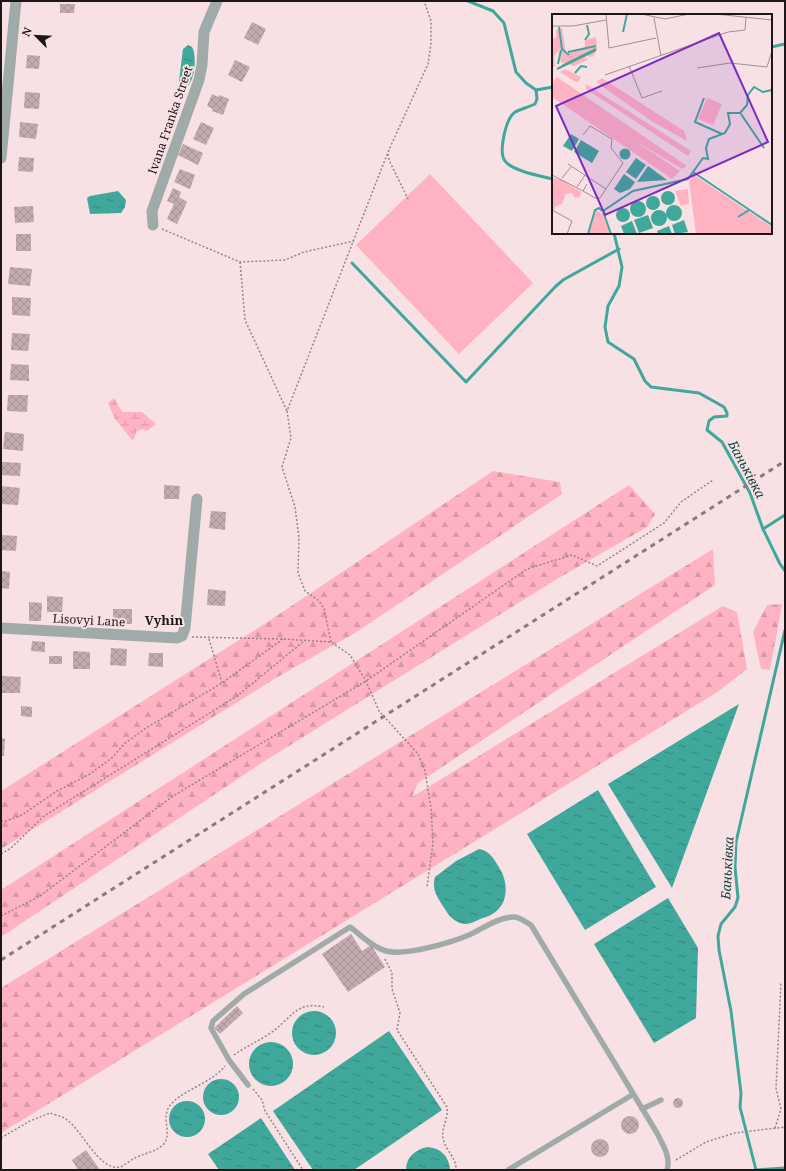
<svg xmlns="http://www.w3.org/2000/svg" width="786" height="1171" viewBox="0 0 786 1171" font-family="'Noto Serif',serif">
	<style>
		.forest { fill: url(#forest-firs) }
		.wetland { fill: url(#wetland-marsh) }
		.pitch { fill: #ffb2c2 }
		.water { fill: url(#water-ripples) }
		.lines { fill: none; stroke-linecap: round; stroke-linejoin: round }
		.stream { stroke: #40a79b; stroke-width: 3 }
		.building { fill: url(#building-cross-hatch) }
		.path { stroke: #958487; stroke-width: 1.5; stroke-dasharray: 2 2; stroke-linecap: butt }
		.service { stroke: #a0aba9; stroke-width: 5.5 }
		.minor { stroke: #a0aba9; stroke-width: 11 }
		.rail { stroke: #8b7b7e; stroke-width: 3; stroke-dasharray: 5 5; stroke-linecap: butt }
		.labels { text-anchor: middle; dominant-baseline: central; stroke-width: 4; stroke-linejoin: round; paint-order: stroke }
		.street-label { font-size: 12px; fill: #1d1516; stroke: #f8e1e5 }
		.water-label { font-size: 13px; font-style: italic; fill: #0f3e39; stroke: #f8e1e5 }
		.neighbourhood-label { font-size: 13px; font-weight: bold; fill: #1d1516; stroke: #f8e1e5 }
		.inset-river { fill: none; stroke: #40a79b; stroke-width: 2 }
		.inset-road { fill: none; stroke: #a08f92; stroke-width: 1 }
		.view { fill: #7b2cbf; fill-opacity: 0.15; stroke: #7b2cbf; stroke-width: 2 }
		.inset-edge { fill: none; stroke: #1d1516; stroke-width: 2 }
	</style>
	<defs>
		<pattern id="forest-firs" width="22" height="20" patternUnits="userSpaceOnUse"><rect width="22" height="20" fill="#ffb2c2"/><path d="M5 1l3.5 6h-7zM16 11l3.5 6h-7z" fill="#da98a6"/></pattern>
		<pattern id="wetland-marsh" width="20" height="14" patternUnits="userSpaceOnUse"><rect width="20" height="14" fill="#ffb2c2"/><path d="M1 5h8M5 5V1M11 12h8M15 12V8" fill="none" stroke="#da98a6"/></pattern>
		<pattern id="water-ripples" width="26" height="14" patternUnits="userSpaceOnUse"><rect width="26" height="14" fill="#40a79b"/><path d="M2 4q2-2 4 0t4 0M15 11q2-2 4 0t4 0" fill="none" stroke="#35877d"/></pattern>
		<pattern id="building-cross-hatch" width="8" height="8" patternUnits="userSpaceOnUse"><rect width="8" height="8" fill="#c1abaf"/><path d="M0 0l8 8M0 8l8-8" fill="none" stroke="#a59296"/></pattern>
	</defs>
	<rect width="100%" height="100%" fill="#f8e1e5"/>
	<!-- forest -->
	<g class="forest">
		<path d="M493 471 560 482 562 494 355 633 281 675 1 849V791L272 619Z"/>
		<path d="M629 485 655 514 647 527 557 579 260 764 1 937V890Z"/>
		<path d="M713 549 715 585 418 783 412 797 723 606 737 612 747 669 719 691 1 1133V988Z"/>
		<path d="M782 604 770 670 761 669 753 632 767 605Z"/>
	</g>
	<!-- wetland -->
	<path class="wetland" d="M114 398 122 412H142L156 424 147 431 143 429 137 431 134 439 132 440 115 419 108 403Z"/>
	<!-- pitch -->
	<path class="pitch" d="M430 174 533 283 459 354 356 245Z"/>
	<!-- water -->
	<g class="water">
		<path d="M188 45 192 47C197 55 195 83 186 87L179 81 183 49Z"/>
		<path d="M118 191 126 200 125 207 121 213 90 214 87 198 90 196Z"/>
		<path d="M739 704 672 888 608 784Z"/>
		<path d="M598 790 656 887 585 930 527 834Z"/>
		<path d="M479 849C490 851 494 859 500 869 508 882 509 903 494 913 490 916 485 917 480 919 474 922 467 926 460 923 451 920 446 911 441 903 436 895 432 888 435 877L456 861Z"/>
		<path d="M668 898 698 948 696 1018 654 1043 594 944Z"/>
		<circle cx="314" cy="1033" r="22"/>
		<path d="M389 1031 442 1110 354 1170H313L273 1111Z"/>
		<circle cx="271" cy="1064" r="22"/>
		<circle cx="221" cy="1097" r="18"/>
		<circle cx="187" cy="1119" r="18"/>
		<path d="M261 1118 295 1170H219L208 1154Z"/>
		<path d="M427 1147C441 1148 449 1156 450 1170H406C406 1157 415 1150 427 1147Z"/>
	</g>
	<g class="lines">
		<!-- stream -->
		<g class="stream">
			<path d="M468 1 493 11 504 23 516 72 526 83 536 90 537 99 535 104C529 107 521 109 515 112 506 118 498 152 505 161 512 171 541 176 553 179"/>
			<path d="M771 47 785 44"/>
			<path d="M536 90 553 87"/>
			<path d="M614 233 622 267 619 286 608 306 605 327 608 342 634 359 645 381 651 387 699 393 724 407 727 413V416L714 417 709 421 707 430 722 442 750 493 763 529 780 564 785 571"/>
			<path d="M352 263 466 382 555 287 563 280 619 249"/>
			<path d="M763 529 785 515"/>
			<path d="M755 1170 785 1168"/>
			<path d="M756 1170 740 1107 741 1093 731 1011 719 950 718 936 721 924 735 907 738 898 735 867 736 842 785 630"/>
		</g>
	</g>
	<!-- building -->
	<g class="building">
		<path d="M60 4H75L74 13H60Z"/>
		<path d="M252 22 266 29 258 45 244 38Z"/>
		<path d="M27 55 40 56 39 69 26 68Z"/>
		<path d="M235 60 250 67 242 82 228 75Z"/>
		<path d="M25 92 40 93 39 109 24 108Z"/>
		<path d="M212 94 218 97 219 95 229 99 223 115 212 111 213 109 207 106Z"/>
		<path d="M20 122 38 124 36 139 19 137Z"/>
		<path d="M201 122 214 128 206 145 193 139Z"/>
		<path d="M183 144 203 153 198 165 178 155Z"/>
		<path d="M19 157 34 158 33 172 18 171Z"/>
		<path d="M180 169 195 175 190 189 174 182Z"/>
		<path d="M173 188 181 192 179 197 187 202 177 224 167 219 174 204 167 201Z"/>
		<path d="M33 206 34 222 15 223 14 207Z"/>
		<rect x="16" y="234" width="15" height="17"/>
		<path d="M10 267 32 269 30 286 8 284Z"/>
		<path d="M12 297 31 298 30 316 12 315Z"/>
		<path d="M12 333 30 334 28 351 11 350Z"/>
		<path d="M11 364 29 365V381L10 380Z"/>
		<path d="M8 395H28L27 412 7 411Z"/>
		<path d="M5 432 24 434 23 451 3 449Z"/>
		<path d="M2 462 21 463 20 476 1 475Z"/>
		<path d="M164 485 180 486 179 499H164Z"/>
		<path d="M1 486 20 488 18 505 1 504Z"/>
		<path d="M211 511 226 512 225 530 209 528Z"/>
		<path d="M1 535 17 536 16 551 1 550Z"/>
		<path d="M1 571 10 572 9 589 1 588Z"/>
		<path d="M208 589 226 591 225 606 207 605Z"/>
		<path d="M47 596 63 597 62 612H47Z"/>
		<path d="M29 602 42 603 41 621H29Z"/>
		<rect x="113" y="609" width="19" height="15"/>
		<path d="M32 641 45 642V652L31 651Z"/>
		<path d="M111 648 127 649 126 666 110 665Z"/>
		<path d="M73 651 90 652V669H73Z"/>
		<path d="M149 653H163V667L148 666Z"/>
		<rect x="49" y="656" width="13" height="8"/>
		<path d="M2 676 21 677 20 693H1Z"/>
		<path d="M21 706 32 707V717L21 716Z"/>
		<path d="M1 738 5 739 4 756H1Z"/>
		<path d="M351 934 362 951 371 945 385 967 348 992 322 954Z"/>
		<path d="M237 1006 243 1013 220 1034 214 1028Z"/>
		<circle cx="678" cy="1103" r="5"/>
		<circle cx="630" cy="1125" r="9"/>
		<circle cx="600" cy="1148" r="9"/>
		<path d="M86 1150 100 1170H78L72 1160Z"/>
	</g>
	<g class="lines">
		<!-- path -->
		<g class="path">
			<path d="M388 154 389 160 408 199"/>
			<path d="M162 229 240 262 285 260 304 252 354 241"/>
			<path d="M240 262 245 320 287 411"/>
			<path d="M192 637 283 639 331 642 350 655 366 681 379 711 418 754 425 771 431 808 433 843 427 887"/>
			<path d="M209 639 222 683"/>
			<path d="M331 642 324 608 318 600 305 591 298 573 299 538 295 507 282 467 291 438 287 411 388 152 428 64 431 44V21L424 1"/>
			<path d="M1 821H6L22 815 57 791 90 774 113 757 124 744 146 728 222 683 283 639"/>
			<path d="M1 854 11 848 44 816 237 696 304 641"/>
			<path d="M1 916 40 896 173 796 366 681 527 569 572 555 597 566 664 523 681 502 713 480"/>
			<path d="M385 959 392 973V989L400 1013 397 1030 447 1107C449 1118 441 1128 443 1138 445 1150 457 1158 456 1170"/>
			<path d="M234 1055C245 1047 257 1042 269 1034 290 1021 295 1000 324 1007"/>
			<path d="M253 1089 262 1100 265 1111 303 1170"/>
			<path d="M775 1128 781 1109 776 1088 781 982"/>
			<path d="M1 1138 30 1121 50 1113C55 1115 63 1116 67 1120 82 1130 99 1171 120 1167 126 1165 130 1160 135 1158 145 1153 155 1152 163 1145 173 1134 161 1119 169 1107 178 1092 212 1083 225 1066"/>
			<path d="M676 1160 706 1142 735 1133 785 1127"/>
		</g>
		<!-- service -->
		<g class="service">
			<path d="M248 1085 229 1060 211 1028 213 1021 244 994 350 927C361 935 372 947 386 951 405 956 450 943 469 935 482 929 500 916 515 917 521 918 526 922 531 925L657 1133C663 1145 671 1157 667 1170"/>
			<path d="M642 1109 661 1100"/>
			<path d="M508 1170 632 1095"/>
		</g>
		<!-- minor -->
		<g class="minor">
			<path d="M1 158 16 1"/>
			<path d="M153 225 152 211 199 80 202 65 204 32 217 1"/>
			<path d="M1 628 177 638 182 636 185 628 197 499"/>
		</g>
		<!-- rail -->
		<path class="rail" d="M1 960 785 461"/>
	</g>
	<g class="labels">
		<!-- street labels -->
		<g class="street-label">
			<text transform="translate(170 120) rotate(-71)">Ivana Franka Street</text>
			<text transform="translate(89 620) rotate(3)">Lisovyi Lane</text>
		</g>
		<!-- water labels -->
		<g class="water-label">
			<text transform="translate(747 469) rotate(62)">Баньківка</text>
			<text transform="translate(727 868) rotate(-87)">Баньківка</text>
		</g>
		<!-- neighbourhood labels -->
		<g class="neighbourhood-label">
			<text x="164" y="620">Vyhin</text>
		</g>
	</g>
	<!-- overview -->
	<g transform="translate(552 14)">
		<rect width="220" height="220" fill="#f8e1e5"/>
		<path d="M142 161 220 213V220H144L137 167ZM44 196 51 200 59 220H36Z" fill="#ffb2c2"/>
		<path d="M13 55 29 63 27 67 24 68 8 58ZM5 63 43 89 135 152 130 155 82 126 128 157 120 165 116 162 0 83V69ZM50 64 132 117 135 127 101 108 44 68ZM34 70 139 137 136 142 34 75ZM0 164 8 165 29 178 28 183 23 184 20 179 14 180 10 190 4 192 0 199ZM136 175 137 190 129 192 123 177Z" fill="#ffb2c2"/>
		<path d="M10 14 14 39 33 34V26L44 23 45 34 41 43 35 42 32 44 37 45 22 52 9 48 7 36 2 42 3 53H0V25L4 23V16Z" fill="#ffb2c2"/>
		<path d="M155 84 170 90 161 111 146 105Z" fill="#ffb2c2"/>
		<path d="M19 120 27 125 20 137 11 132ZM29 126 47 137 40 149 22 138ZM67.5 140a5.5 5.5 0 1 1 11 0a5.5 5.5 0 1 1-11 0ZM84 144 94 151 84 165 74 158ZM96 152 115 166 85 168ZM72 160 83 168 78 175 68 179 62 175ZM109 184a7 7 0 1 1 14 0a7 7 0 1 1-14 0ZM94 189a7 7 0 1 1 14 0a7 7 0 1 1-14 0ZM78 195a8 8 0 1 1 16 0a8 8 0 1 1-16 0ZM114 199a8 8 0 1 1 16 0a8 8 0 1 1-16 0ZM64 201a7 7 0 1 1 14 0a7 7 0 1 1-14 0ZM99 204a8 8 0 1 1 16 0a8 8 0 1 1-16 0ZM96 201 101 214 87 219 82 206ZM132 206 136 218 123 220 120 211ZM80 207 85 220H72L69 212ZM117 212 120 220H106L105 217Z" fill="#40a79b"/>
		<path class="inset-river" d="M7 13 10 35 17 41M71 18 75 0M33 26 37 20 35 11M16 38 44 32M6 50 9 36M10 52 44 35M5 55 44 36M23 59 29 52 35 53M152 84 143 108 170 120M189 100 212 134M141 158 220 211M51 197 81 177 136 165 151 144 156 145 154 134 157 125 173 119 178 110 176 99H188L195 91 196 81 202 73 211 78 220 76M51 197 59 220M186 203 197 196M36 220 43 196 47 194 50 197"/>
		<path class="inset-road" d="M54 0 57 34 104 24M89 0 113 5 137 0M163 0 220 6M102 4 109 42M0 12H21L54 6M77 52 90 84 110 77M145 54 178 49 215 53 220 37M53 61 176 18 193 16 194 4M16 150 54 175M0 161 31 177 35 170M10 164 19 153M25 173 33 161M31 177 43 184H48L71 149 59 134 60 125 38 112 31 121M0 196 20 207 15 220"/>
		<path class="view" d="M167 19 216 128 53 201 4 92Z"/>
		<rect width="220" height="220" class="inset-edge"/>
	</g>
	<!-- border -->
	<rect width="786" height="1171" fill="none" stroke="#1d1516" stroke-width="4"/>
	<!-- north arrow -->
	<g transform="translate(36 36) rotate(294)" stroke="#f8e1e5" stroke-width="3" paint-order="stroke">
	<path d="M0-3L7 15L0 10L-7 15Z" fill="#1d1516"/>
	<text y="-6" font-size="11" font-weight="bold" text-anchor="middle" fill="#1d1516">N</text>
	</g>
</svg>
